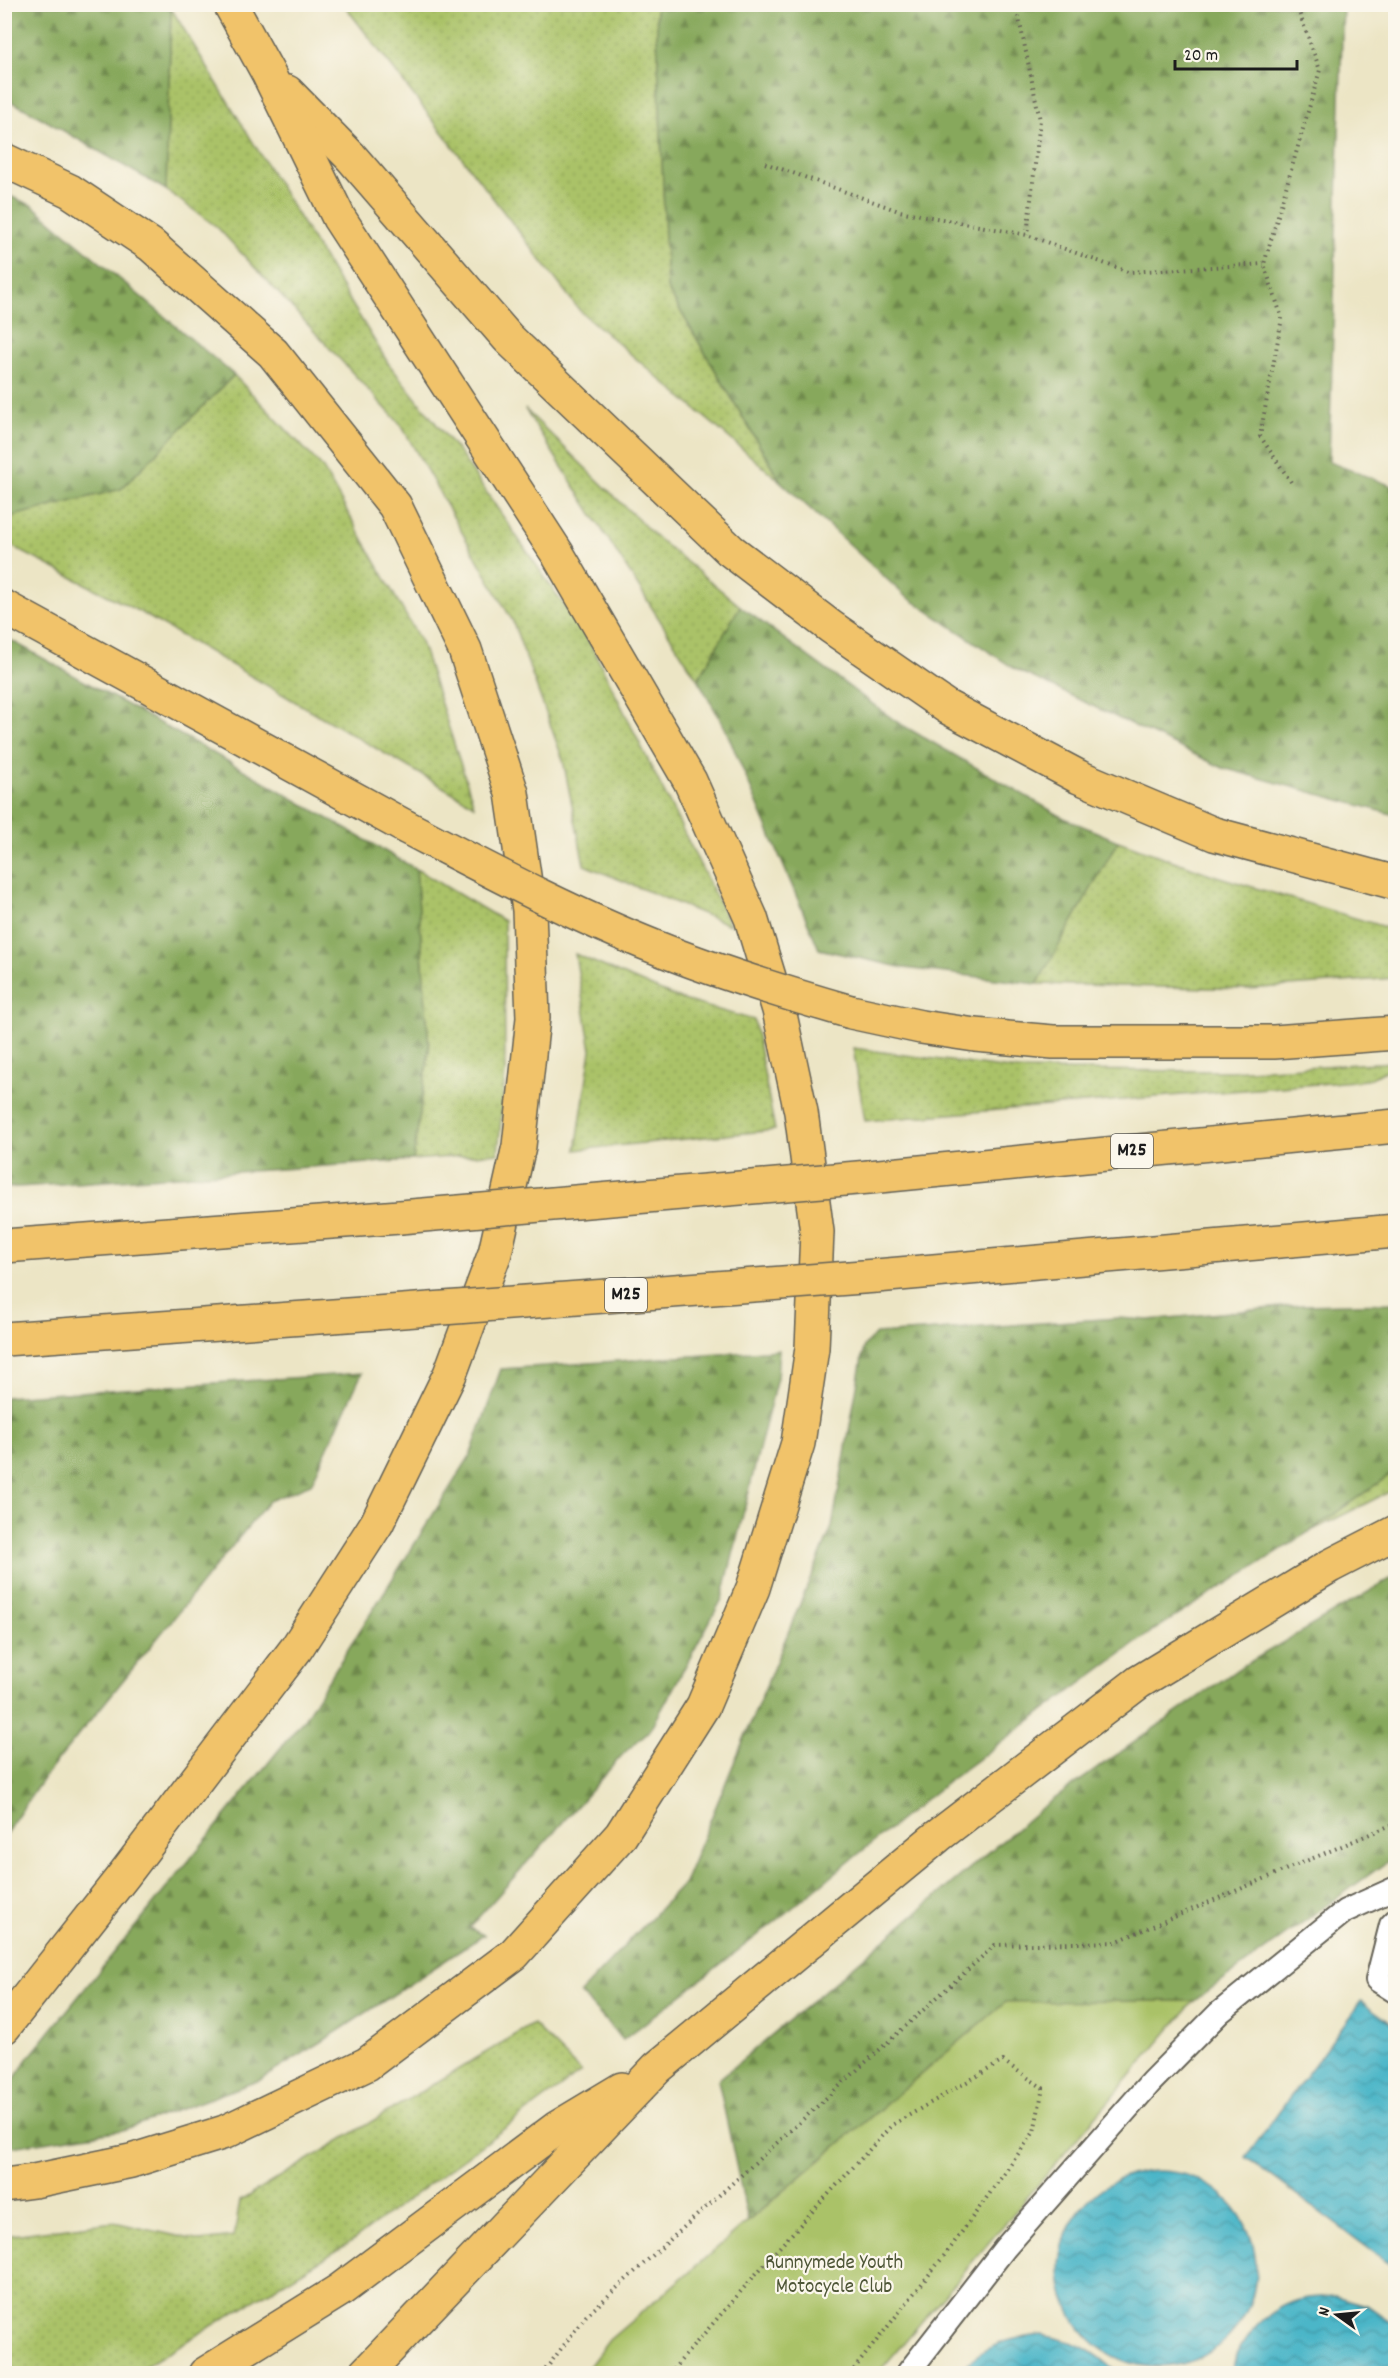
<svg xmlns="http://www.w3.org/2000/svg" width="1400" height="2378" viewBox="0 0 1400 2378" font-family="Dekko,sans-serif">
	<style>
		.grass { fill: url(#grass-dots); stroke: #636f42; stroke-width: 1.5 }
		.forest { fill: url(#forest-firs); stroke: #52623c; stroke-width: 1.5 }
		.park { fill: #aac268; stroke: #636f42; stroke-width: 1.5 }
		.water { fill: url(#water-waves); stroke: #346972; stroke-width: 1.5 }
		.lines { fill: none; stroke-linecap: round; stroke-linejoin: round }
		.lane-casing { stroke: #656257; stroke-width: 26 }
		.highway-casing { stroke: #656257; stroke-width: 36 }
		.path { stroke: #656257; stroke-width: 4; stroke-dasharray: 1.5 4.5; stroke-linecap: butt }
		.lane { stroke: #fff; stroke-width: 22 }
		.highway { stroke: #f1c36a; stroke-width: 33 }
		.highway-bridge-casing { stroke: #656257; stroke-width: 36; stroke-linecap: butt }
		.highway-bridge { stroke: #f1c36a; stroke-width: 33 }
		.labels { text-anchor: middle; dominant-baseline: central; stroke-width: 4.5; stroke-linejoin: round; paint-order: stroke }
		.shield { fill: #fbf7ec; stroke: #5f5e5a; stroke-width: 1.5 }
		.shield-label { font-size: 20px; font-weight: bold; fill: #1c1c1c }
		.park-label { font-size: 21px; fill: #4e5637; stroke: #fbf7ec }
	</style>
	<defs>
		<pattern id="grass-dots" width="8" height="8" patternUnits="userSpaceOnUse" patternTransform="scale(1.5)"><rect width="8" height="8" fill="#aac268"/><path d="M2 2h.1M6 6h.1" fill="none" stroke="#92a65a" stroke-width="1.8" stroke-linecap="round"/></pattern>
		<pattern id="forest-firs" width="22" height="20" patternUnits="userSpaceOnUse" patternTransform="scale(1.5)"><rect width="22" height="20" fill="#87a85c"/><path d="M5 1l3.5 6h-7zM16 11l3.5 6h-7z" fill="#6e884b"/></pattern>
		<pattern id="water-waves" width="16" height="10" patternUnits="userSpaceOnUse" patternTransform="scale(1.5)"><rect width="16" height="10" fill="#4bb6c8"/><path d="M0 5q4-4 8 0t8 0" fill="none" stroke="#3e93a2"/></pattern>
	</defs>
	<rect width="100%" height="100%" fill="#fbf7ec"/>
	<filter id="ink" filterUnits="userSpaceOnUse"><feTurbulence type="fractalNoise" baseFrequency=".0167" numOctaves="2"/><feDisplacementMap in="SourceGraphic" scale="12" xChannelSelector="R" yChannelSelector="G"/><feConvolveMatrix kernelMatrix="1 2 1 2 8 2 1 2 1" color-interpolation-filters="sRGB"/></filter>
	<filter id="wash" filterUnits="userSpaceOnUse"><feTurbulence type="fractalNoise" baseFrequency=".008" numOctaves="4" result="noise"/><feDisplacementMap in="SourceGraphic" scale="24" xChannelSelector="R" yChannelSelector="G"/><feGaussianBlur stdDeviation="1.35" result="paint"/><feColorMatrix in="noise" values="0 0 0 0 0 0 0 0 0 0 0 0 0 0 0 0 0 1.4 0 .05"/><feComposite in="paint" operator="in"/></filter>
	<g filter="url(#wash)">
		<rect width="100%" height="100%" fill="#ece5c5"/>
		<!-- grass -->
		<g class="grass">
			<path d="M344 5H656L667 288 781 482 580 311Z"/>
			<path d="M171 8 388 363 461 455 591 645 730 925 584 865 563 760 513 622 401 425 217 227 166 190Z"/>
			<path d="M234 375 322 467 421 642 474 805 140 612 5 543 4 518 121 489Z"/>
			<path d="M525 409 655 536 740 606 698 680Z"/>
			<path d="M1118 841 1213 875 1395 930V978L1249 989 1037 984Z"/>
			<path d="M416 869 504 921 505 1072 498 1153 413 1160 429 1049Z"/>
			<path d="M575 954 680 999 754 1020 775 1130 576 1150 591 1050Z"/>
			<path d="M853 1048 1017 1070 1229 1071 1395 1062 1396 1066 1367 1080 865 1121Z"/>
			<path d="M1395 1471V1489L1309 1532Z"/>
			<path d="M533 2024 581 2072 348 2244 134 2373H5V2236L114 2222 200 2241 234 2237 240 2201Z"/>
		</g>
		<!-- forest -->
		<g class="forest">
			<path d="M169 5 171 8 166 190 24 108 5 99V5Z"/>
			<path d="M656 5H1343L1329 462 1395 487V815L1223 768 1015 669 904 595 781 482 667 288Z"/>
			<path d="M5 194 33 206 234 375 121 489 5 518Z"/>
			<path d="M740 606 897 722 1064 818 1118 841 1037 984 904 968 819 949 725 728 698 680Z"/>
			<path d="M5 637 249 773 416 869 429 1049 413 1160 5 1188Z"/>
			<path d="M1395 1303V1471L1309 1532 1151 1632 947 1782 781 1917 623 2040 580 1993 684 1883 832 1527 864 1346 876 1334 1118 1318 1149 1320 1301 1305Z"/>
			<path d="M779 1350 777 1378 722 1599 651 1729 624 1753 469 1928 484 1935 323 2041 260 2080 123 2130 5 2148V2092L30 2056 304 1719 470 1456 501 1369Z"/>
			<path d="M362 1373 311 1484 269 1501 42 1780 5 1835V1397Z"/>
			<path d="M1395 1576V1856L1194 2001 1006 2002 748 2221 718 2080 1040 1809 1238 1669Z"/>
		</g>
		<!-- park -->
		<path class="park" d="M1194 2001 878 2373H584L609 2340 1006 2002Z"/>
		<!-- water -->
		<g class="water">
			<path d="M1361 2001 1395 2026V2268L1246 2157Z"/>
			<circle cx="1158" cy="2269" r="98"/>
			<path d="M1335 2296 1367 2305 1394 2324 1395 2373H1232C1237 2339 1269 2307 1303 2299 1313 2297 1325 2297 1335 2296Z"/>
			<path d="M1042 2335C1078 2342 1091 2348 1118 2373H960C979 2345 1011 2338 1042 2335Z"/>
		</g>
	</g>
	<g filter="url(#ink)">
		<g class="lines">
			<defs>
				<g id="lane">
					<path d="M1396 1920 1391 1925 1377 1980 1396 1992"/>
					<path d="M907 2374 1005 2248 1151 2082 1219 2013 1345 1911 1396 1888"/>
				</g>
				<g id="highway">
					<path d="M287 92 351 157 508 338 730 550 831 627 947 707 1079 777 1214 834 1396 883"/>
					<path d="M4 160 70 191 151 245 273 353 395 506 465 650 512 793 529 910 533 1018 519 1146 495 1253 450 1374 377 1523 296 1649 124 1875 4 2027"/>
					<path d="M4 607 404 826"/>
					<path d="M851 1012 921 1027 975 1035 1053 1042H1274L1396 1033"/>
					<path d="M869 1177 1396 1126"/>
					<path d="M4 1246 400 1217"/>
					<path d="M876 1276 1396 1231"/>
					<path d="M4 1339 376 1313"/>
					<path d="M4 2185 34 2181 131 2161 225 2132 367 2064 514 1954 621 1835 703 1706 753 1588 798 1443 812 1348 817 1232 801 1112 779 1010 751 918 690 781 557 553 339 218 268 73 230 4"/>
					<path d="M205 2374 340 2290 557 2128 622 2089"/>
					<path d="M365 2374 657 2068 938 1836 1139 1682 1330 1566 1396 1532"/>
				</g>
			</defs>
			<!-- lane casing -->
			<use href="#lane" class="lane-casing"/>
			<!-- highway casing -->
			<use href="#highway" class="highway-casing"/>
			<!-- path -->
			<g class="path">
				<path d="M1016 4 1040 120 1027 235"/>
				<path d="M765 163 899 211 1027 235 1128 272 1264 264"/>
				<path d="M1291 482 1260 436 1282 318 1264 264 1320 70 1296 4"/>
				<path d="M542 2374 586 2316 995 1945 1115 1942 1396 1823"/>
				<path d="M669 2374 776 2251 892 2125 1003 2061 1043 2088 1034 2132 951 2247 850 2374"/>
			</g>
			<!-- lane -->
			<use href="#lane" class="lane"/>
			<!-- highway -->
			<use href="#highway" class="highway"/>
			<defs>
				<g id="highway-bridge">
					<path d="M404 826C487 869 569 913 655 947 719 973 785 993 851 1012"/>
					<path d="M400 1217 869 1177"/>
					<path d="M376 1313 876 1276"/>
				</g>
			</defs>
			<!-- highway-bridge casing -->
			<use href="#highway-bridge" class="highway-bridge-casing"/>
			<!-- highway-bridge -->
			<use href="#highway-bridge" class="highway-bridge"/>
		</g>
	</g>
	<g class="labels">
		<!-- shield labels -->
		<g class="shield">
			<rect x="1111" y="1134" width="42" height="34" rx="4.5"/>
			<rect x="605" y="1278" width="42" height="34" rx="4.5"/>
		</g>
		<g class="shield-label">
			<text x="1132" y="1151">M25</text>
			<text x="626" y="1295">M25</text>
		</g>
		<!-- park labels -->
		<g class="park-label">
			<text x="834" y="2264">Runnymede Youth<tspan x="834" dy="24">Motocycle Club</tspan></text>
		</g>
	</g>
	<!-- margin -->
	<rect width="1400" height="2378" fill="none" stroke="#fbf7ec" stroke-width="24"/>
	<!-- north arrow -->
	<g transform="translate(1337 2315) rotate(285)" stroke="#fbf7ec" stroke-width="4.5" paint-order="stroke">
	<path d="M0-4.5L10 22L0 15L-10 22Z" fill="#1c1c1c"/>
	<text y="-9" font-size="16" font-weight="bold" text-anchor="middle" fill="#1c1c1c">N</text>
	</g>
	<!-- scale -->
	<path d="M1175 60v9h122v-9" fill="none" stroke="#1c1c1c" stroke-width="3"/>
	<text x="1184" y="60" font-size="18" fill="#1c1c1c" stroke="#fbf7ec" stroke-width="4.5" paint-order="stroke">20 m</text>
</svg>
